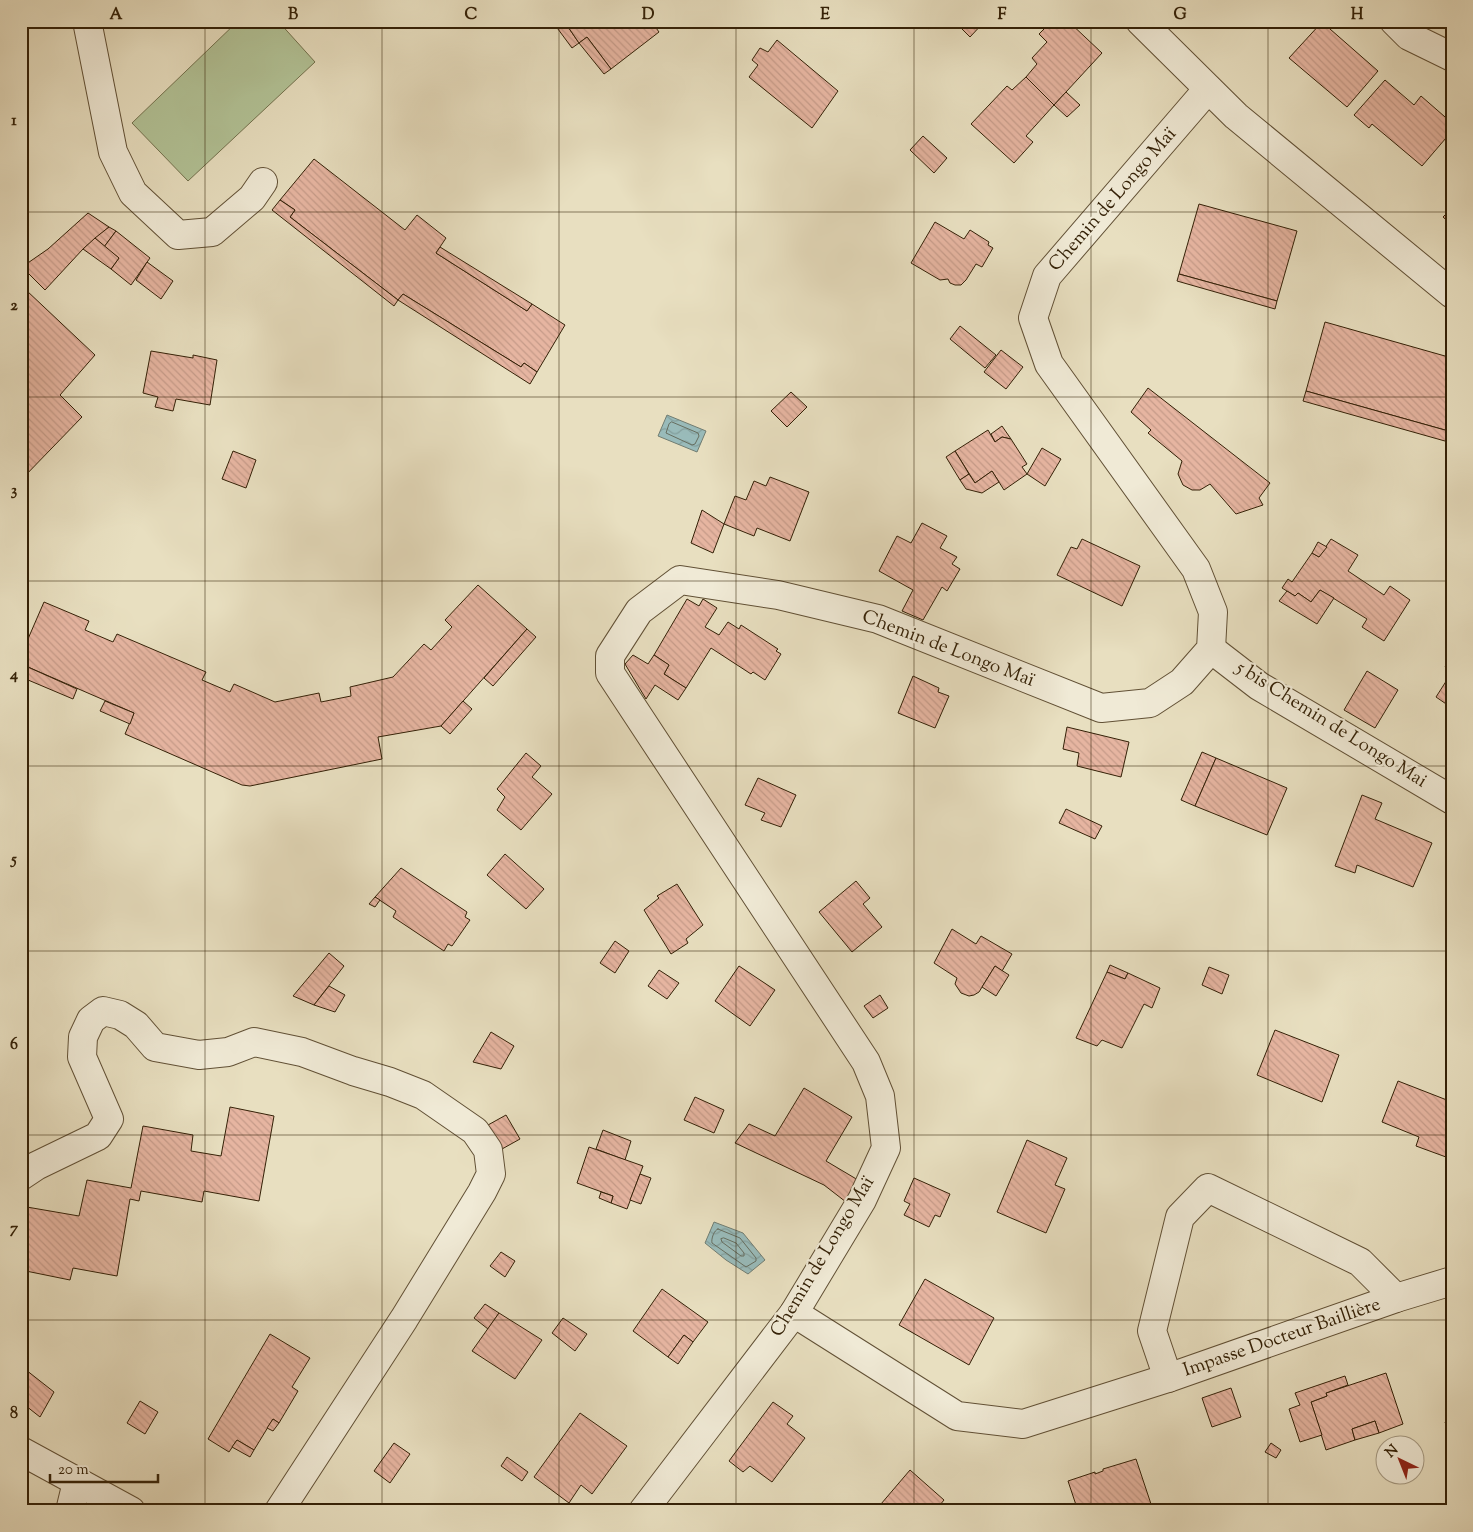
<svg xmlns="http://www.w3.org/2000/svg" width="1473" height="1532" viewBox="0 0 1473 1532" font-family="'Sorts Mill Goudy',serif">
	<style>
		.pitch { fill: #b2c296; stroke: #73724e }
		.water { fill: url(#water-waves); stroke: #717d72 }
		.lines { fill: none; stroke-linecap: round; stroke-linejoin: round }
		.shore { stroke: #666e60; stroke-width: 1 }
		.building { fill: url(#building-back-hatch); stroke: #342107 }
		.minor-casing { stroke: #615035; stroke-width: 30 }
		.minor { stroke: #f0ead6; stroke-width: 28 }
		.grid { fill: none; stroke: #342107; stroke-width: 1; stroke-opacity: 0.55 }
		.labels { text-anchor: middle; dominant-baseline: central; stroke-width: 4.5; stroke-linejoin: round; paint-order: stroke }
		.street-label { font-size: 19px; fill: #342107; stroke: #f0ead6 }
		.neatline { fill: none; stroke: #342107; stroke-width: 2 }
		.grid-label { font-size: 16px; text-anchor: middle; font-weight: bold; fill: #342107 }
	</style>
	<defs>
		<pattern id="water-waves" width="16" height="10" patternUnits="userSpaceOnUse" patternTransform="scale(1.25)"><rect width="16" height="10" fill="#99bbba"/><path d="M0 5q4-4 8 0t8 0" fill="none" stroke="#84a09e"/></pattern>
		<pattern id="building-back-hatch" width="6" height="6" patternUnits="userSpaceOnUse" patternTransform="scale(1.25)"><rect width="6" height="6" fill="#e6b5a1"/><path d="M-1 5l2 2M0 0l6 6M5-1l2 2" fill="none" stroke="#c69b89"/></pattern>
	</defs>
	<rect width="100%" height="100%" fill="#e8dfc0"/>
	<filter id="stains"><feTurbulence type="fractalNoise" baseFrequency=".004" numOctaves="4"/><feColorMatrix values="0 0 0 0 .2 0 0 0 0 .09 0 0 0 0 .02 0 0 0 .5 -.17"/></filter>
	<radialGradient id="worn" r=".72"><stop offset=".6" stop-color="#630" stop-opacity="0"/><stop offset="1" stop-color="#630" stop-opacity=".3"/></radialGradient>
	<!-- pitch -->
	<path class="pitch" d="M238 21H278L315 62 188 181 132 123Z"/>
	<!-- water -->
	<g class="water">
		<path d="M667 415 706 431 697 452 658 436Z"/>
		<path d="M714 1222 743 1233 765 1260 748 1274 726 1260 705 1243Z"/>
	</g>
	<g class="lines">
		<!-- shore -->
		<g class="shore">
			<path d="M672 422 698 433 699 436 695 444 692 445 666 433 669 424Z"/>
			<path d="M718 1229 740 1238 756 1258V1261L746 1267 712 1243C711 1239 714 1230 718 1229Z"/>
			<path d="M724 1238 736 1243 744 1253V1256H741L722 1242 721 1239Z"/>
		</g>
	</g>
	<!-- building -->
	<g class="building">
		<path d="M552 21H564L579 43 572 48Z"/>
		<path d="M564 21H651L659 32 611 69 587 37 579 43Z"/>
		<path d="M920 21H937L929 29Z"/>
		<path d="M958 21H985L970 37 957 24Z"/>
		<path d="M1052 21H1068L1102 53 1054 105 1026 77 1037 64 1032 58 1047 42 1039 34Z"/>
		<path d="M1322 22 1378 71 1347 107 1289 58Z"/>
		<path d="M587 37 611 69 604 74 579 43Z"/>
		<path d="M777 40 838 91 812 128 749 77 758 65 752 60 760 48 768 52Z"/>
		<path d="M1026 77 1054 105 1026 136 1033 142 1014 163 971 124 1007 86 1012 90Z"/>
		<path d="M1385 80 1414 105 1421 96 1452 123V131L1422 166 1372 124 1369 128 1354 115Z"/>
		<path d="M1066 92 1080 105 1067 117 1054 105Z"/>
		<path d="M923 136 947 158 934 173 910 150Z"/>
		<path d="M314 159 405 230 417 215 446 238 436 253 527 311 532 304 565 325 537 372 524 363 521 367 403 294 398 300 290 217 295 210 280 200Z"/>
		<path d="M280 200 295 210 290 217 398 300 394 306 272 210Z"/>
		<path d="M1199 204 1297 231 1277 301 1179 274Z"/>
		<path d="M1452 208V225L1443 217Z"/>
		<path d="M88 213 109 227 83 249 45 290 22 267 48 249Z"/>
		<path d="M935 222 964 239 970 230 989 242 988 245 993 248 982 267 976 264 966 280 961 285H955L950 283 948 279 940 280 911 263Z"/>
		<path d="M109 227 116 231 104 247 95 238Z"/>
		<path d="M116 231 150 258 131 285 111 269 119 258 104 247Z"/>
		<path d="M95 238 119 258 111 269 83 249Z"/>
		<path d="M440 247 532 304 527 311 436 253Z"/>
		<path d="M147 262 173 281 161 299 136 280Z"/>
		<path d="M1179 274 1277 301 1275 309 1177 281Z"/>
		<path d="M26 290 95 355 60 395 82 417 21 480V296Z"/>
		<path d="M403 294 521 367 524 363 537 372 530 384 398 300Z"/>
		<path d="M1325 322 1452 358V432L1306 391Z"/>
		<path d="M960 326 996 355 985 368 950 339Z"/>
		<path d="M1001 350 1023 367 1006 389 984 372Z"/>
		<path d="M151 351 193 358V355L217 360 210 405 176 399 173 411 155 407 158 397 143 393Z"/>
		<path d="M1148 388 1270 483 1259 498 1263 505 1236 514 1210 484 1200 490H1192L1183 485 1178 474 1182 461 1148 433 1151 430 1131 412Z"/>
		<path d="M1306 391 1452 432V443L1303 401Z"/>
		<path d="M791 392 807 407 787 427 771 411Z"/>
		<path d="M1002 426 1011 439 1002 437 995 442 991 434Z"/>
		<path d="M988 430 995 442 1002 437 1011 439 1027 464 1022 467 1027 474 1004 490 992 471 975 483 955 451Z"/>
		<path d="M1042 448 1061 459 1045 486 1027 474Z"/>
		<path d="M233 451 256 460 246 488 222 479Z"/>
		<path d="M955 451 969 474 960 480 946 457Z"/>
		<path d="M992 471 999 482 982 493 966 489 960 480 969 474 975 483Z"/>
		<path d="M770 477 809 492 790 541 757 528 754 536 724 524 735 496 746 500 754 481 766 486Z"/>
		<path d="M702 510 724 524 713 553 691 543Z"/>
		<path d="M922 523 947 536 940 548 957 557 952 564 960 569 947 591 942 587 923 620 902 611 913 590 879 571 897 536 911 543Z"/>
		<path d="M1082 539 1140 566 1122 606 1057 575 1071 547 1077 549Z"/>
		<path d="M1331 539 1358 555 1348 571 1384 595 1390 586 1410 600 1384 641 1362 627 1367 619 1320 590 1311 602 1298 593 1295 596 1282 588 1288 579 1292 582 1312 553 1319 557Z"/>
		<path d="M1318 542 1327 547 1319 557 1312 553Z"/>
		<path d="M478 585 527 629 441 726 378 737 382 759 250 786 242 785 125 734 134 713 21 664V655L44 602 89 621 85 630 113 642 117 634 206 672 202 680 230 692 234 684 275 702 319 693 321 702 351 696 350 687 393 677 424 644 431 650 452 627 445 620Z"/>
		<path d="M1320 590 1334 598 1317 624 1279 601 1287 591 1295 596 1298 593 1311 602Z"/>
		<path d="M687 599 699 606 703 599 717 608 705 627 719 635 728 622 739 629 741 625 778 649 776 651 781 654 765 680 753 672 751 674 711 648 686 688 664 674 669 665 654 655Z"/>
		<path d="M527 629 536 637 493 686 484 678Z"/>
		<path d="M633 655 648 664 654 655 669 665 664 674 686 688 678 700 655 685 646 699 625 664Z"/>
		<path d="M1452 656V671L1445 667Z"/>
		<path d="M21 664 77 689 73 699 21 677Z"/>
		<path d="M1367 671 1398 690 1375 728 1344 710Z"/>
		<path d="M1452 672V708L1436 697Z"/>
		<path d="M913 676 939 688 938 692 949 696 935 728 898 713Z"/>
		<path d="M105 701 134 713 130 724 100 711Z"/>
		<path d="M463 701 472 709 450 734 441 726Z"/>
		<path d="M1067 727 1129 742 1121 777 1077 766 1079 753 1063 749Z"/>
		<path d="M1202 752 1216 758 1195 806 1181 800Z"/>
		<path d="M526 753 541 766 532 777 552 794 521 830 497 810 505 797 497 789Z"/>
		<path d="M1216 758 1287 788 1267 835 1195 806Z"/>
		<path d="M758 778 796 795 781 827 761 820 765 813 745 805Z"/>
		<path d="M1362 795 1382 803 1375 819 1432 843 1413 887 1357 865 1355 873 1335 866Z"/>
		<path d="M1066 809 1102 826 1095 839 1059 823Z"/>
		<path d="M505 854 544 889 526 909 487 875Z"/>
		<path d="M401 868 467 912 465 917 470 920 452 946 448 944 444 951 393 917 396 911 375 897Z"/>
		<path d="M856 881 870 898 863 904 882 927 852 952 819 912Z"/>
		<path d="M677 884 703 925 686 939 688 943 671 954 644 910 659 898 657 896Z"/>
		<path d="M375 897 380 900 375 907 369 904Z"/>
		<path d="M952 929 976 944 981 936 1012 954 1002 971 995 966 979 992 974 995 969 996 961 993 955 984 957 978 934 963Z"/>
		<path d="M615 941 629 951 615 973 600 963Z"/>
		<path d="M329 953 344 966 314 1005 293 996Z"/>
		<path d="M1110 965 1128 973 1125 979 1107 972Z"/>
		<path d="M739 966 775 990 750 1026 715 1001Z"/>
		<path d="M995 966 1009 975 996 996 982 987Z"/>
		<path d="M1209 967 1229 975 1222 994 1202 985Z"/>
		<path d="M659 970 679 983 667 999 648 986Z"/>
		<path d="M1107 972 1125 979 1128 973 1160 988 1152 1008 1144 1004 1122 1048 1102 1040 1097 1046 1076 1038Z"/>
		<path d="M329 986 345 995 335 1012 314 1005Z"/>
		<path d="M880 995 888 1008 873 1018 864 1006Z"/>
		<path d="M1275 1030 1339 1055 1322 1102 1257 1075Z"/>
		<path d="M491 1032 514 1046 501 1069 473 1062Z"/>
		<path d="M1398 1081 1452 1102V1144L1446 1157 1416 1146 1419 1137 1382 1122Z"/>
		<path d="M804 1088 852 1117 826 1161 858 1180 846 1202 824 1185 735 1143 749 1124 775 1136Z"/>
		<path d="M695 1097 724 1110 714 1133 684 1120Z"/>
		<path d="M230 1107 274 1116 259 1201 204 1191 202 1202 141 1191 139 1201 130 1199 117 1276 73 1268 70 1280 21 1270V1206L79 1216 87 1180 131 1188 143 1126 193 1135 191 1151 221 1156Z"/>
		<path d="M506 1115 520 1139 502 1149 488 1125Z"/>
		<path d="M603 1130 631 1141 625 1160 596 1149Z"/>
		<path d="M1027 1140 1067 1158 1055 1185 1065 1189 1046 1233 997 1212Z"/>
		<path d="M589 1147 643 1166 627 1209 611 1203 613 1196 577 1183Z"/>
		<path d="M640 1174 651 1178 641 1204 630 1200Z"/>
		<path d="M914 1178 950 1194 940 1217 935 1215 929 1227 904 1215 910 1204 904 1201Z"/>
		<path d="M601 1192 613 1196 611 1203 599 1198Z"/>
		<path d="M501 1252 515 1261 505 1277 490 1266Z"/>
		<path d="M925 1279 994 1318 969 1365 899 1325Z"/>
		<path d="M662 1289 708 1322 693 1342 684 1335 668 1357 633 1331Z"/>
		<path d="M485 1304 499 1313 488 1329 474 1318Z"/>
		<path d="M499 1313 542 1340 515 1379 472 1351Z"/>
		<path d="M563 1318 587 1334 575 1351 552 1333Z"/>
		<path d="M270 1334 310 1358 292 1387 298 1391 279 1423 273 1419 254 1450 237 1440 229 1452 208 1439Z"/>
		<path d="M684 1335 693 1342 678 1364 668 1357Z"/>
		<path d="M21 1366 54 1392 40 1417 21 1402Z"/>
		<path d="M1386 1373 1403 1424 1379 1433 1375 1421 1352 1429 1355 1440 1326 1450 1311 1402 1327 1396 1326 1393Z"/>
		<path d="M1345 1376 1348 1385 1326 1393 1327 1396 1311 1402 1322 1435 1300 1442 1289 1409 1300 1405 1295 1393Z"/>
		<path d="M1231 1388 1241 1417 1212 1427 1202 1398Z"/>
		<path d="M140 1401 158 1412 145 1434 127 1423Z"/>
		<path d="M773 1402 793 1416 787 1424 805 1438 772 1482 750 1466 743 1472 729 1461Z"/>
		<path d="M580 1413 627 1446 592 1494 581 1485 569 1503 534 1477Z"/>
		<path d="M273 1419 279 1423 273 1431 267 1428Z"/>
		<path d="M1452 1419V1440L1445 1422Z"/>
		<path d="M1375 1421 1379 1433 1355 1440 1352 1429Z"/>
		<path d="M237 1440 254 1450 250 1457 232 1447Z"/>
		<path d="M394 1443 410 1454 390 1483 374 1471Z"/>
		<path d="M1271 1443 1281 1450 1276 1458 1265 1452Z"/>
		<path d="M507 1457 528 1472 522 1481 501 1466Z"/>
		<path d="M1136 1459 1153 1510 1078 1511 1068 1481 1095 1472V1474L1103 1471V1469Z"/>
		<path d="M910 1470 944 1500 935 1511H875Z"/>
	</g>
	<g class="lines">
		<defs>
			<g id="minor">
				<path d="M87 21 113 152 133 193 178 235 212 232 252 198 263 182"/>
				<path d="M1140 21 1236 116 1452 294"/>
				<path d="M1394 21 1409 36 1452 57"/>
				<path d="M1211 649 1259 686 1452 800"/>
				<path d="M21 1176 36 1166 98 1136 109 1119 82 1057 83 1037 91 1020 103 1011 120 1015 136 1025 155 1047 199 1055 228 1052 254 1042 302 1052 353 1071 390 1082 423 1095 475 1131 488 1150 491 1174 482 1192 404 1319 279 1511"/>
				<path d="M794 1313 957 1416 1023 1424 1168 1378 1396 1298 1452 1281"/>
				<path d="M1168 1378 1152 1331 1180 1217 1208 1188 1360 1262 1396 1298"/>
				<path d="M21 1451 131 1511"/>
				<path d="M70 1511 77 1482"/>
				<path d="M643 1511 794 1313 862 1200 886 1148 880 1096 866 1062 610 673V656L639 611 680 580 778 595 878 619 1101 708 1150 703 1182 682 1211 649 1213 612 1196 569 1049 364 1033 318 1047 276 1208 89"/>
			</g>
		</defs>
		<!-- minor casing -->
		<use href="#minor" class="minor-casing"/>
		<!-- minor -->
		<use href="#minor" class="minor"/>
	</g>
	<!-- grid -->
	<path class="grid" d="M205 21V1511M382 21V1511M559 21V1511M736 21V1511M914 21V1511M1091 21V1511M1268 21V1511M21 212H1452M21 397H1452M21 581H1452M21 766H1452M21 951H1452M21 1135H1452M21 1320H1452"/>
	<g class="labels">
		<!-- street labels -->
		<g class="street-label">
			<text transform="translate(1113 200) rotate(-49)">Chemin de Longo Maï</text>
			<text transform="translate(948 649) rotate(21)">Chemin de Longo Maï</text>
			<text transform="translate(1331 725) rotate(32)">5 bis Chemin de Longo Mai</text>
			<text transform="translate(823 1257) rotate(-59)">Chemin de Longo Maï</text>
			<text transform="translate(1282 1338) rotate(-19)">Impasse Docteur Baillière</text>
		</g>
	</g>
	<!-- margin -->
	<rect width="1473" height="1532" fill="none" stroke="#e8dfc0" stroke-width="55"/>
	<!-- north arrow -->
	<g transform="translate(1400 1460) rotate(317)"><circle r="24" fill="#f0ead6" stroke="#a59a83"/>
	<path d="M0-4L9 19L0 12L-9 19Z" fill="#8f2418"/>
	<text y="-8" font-size="14" font-weight="bold" text-anchor="middle" fill="#342107">N</text>
	</g>
	<!-- scale -->
	<path d="M50 1474v8h108v-8" fill="none" stroke="#342107" stroke-width="2.5"/>
	<text x="58" y="1474" font-size="15" fill="#342107" stroke="#f0ead6" stroke-width="4" paint-order="stroke">20 m</text>
	<rect x="28" y="28" width="1418" height="1476" class="neatline"/>
	<g class="grid-label">
		<text x="116" y="19">A</text>
		<text x="293" y="19">B</text>
		<text x="471" y="19">C</text>
		<text x="648" y="19">D</text>
		<text x="825" y="19">E</text>
		<text x="1002" y="19">F</text>
		<text x="1180" y="19">G</text>
		<text x="1357" y="19">H</text>
		<text x="14" y="125">1</text>
		<text x="14" y="310">2</text>
		<text x="14" y="495">3</text>
		<text x="14" y="679">4</text>
		<text x="14" y="864">5</text>
		<text x="14" y="1049">6</text>
		<text x="14" y="1233">7</text>
		<text x="14" y="1418">8</text>
	</g>
	<rect width="100%" height="100%" filter="url(#stains)"/>
	<rect width="100%" height="100%" fill="url(#worn)"/>
</svg>
